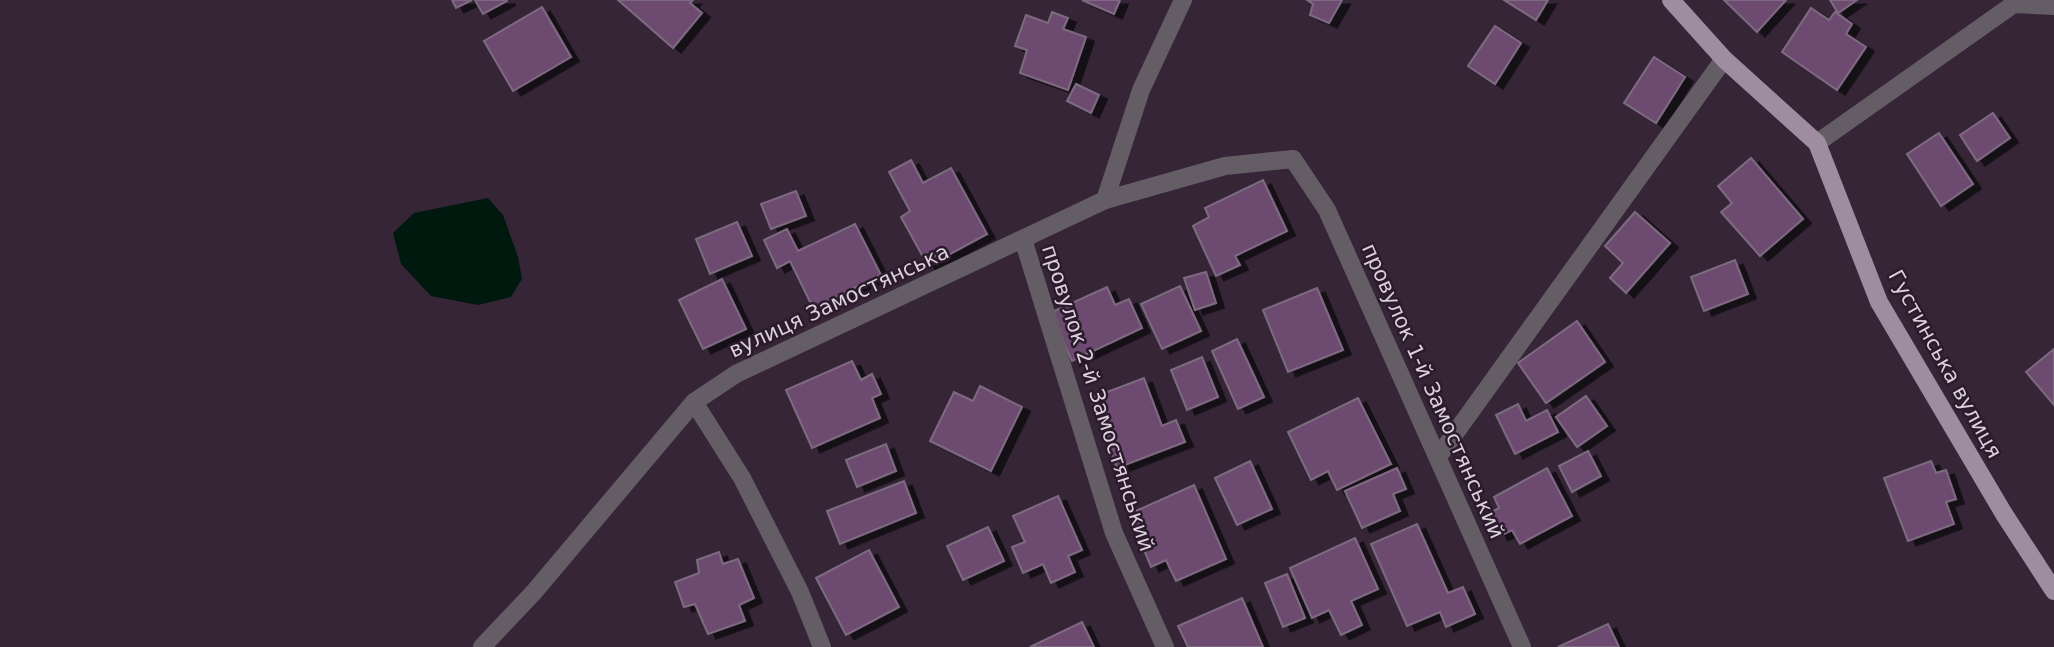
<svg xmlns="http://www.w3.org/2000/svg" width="2054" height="647" viewBox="0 0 2054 647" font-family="'DejaVu Sans',sans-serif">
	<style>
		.water { fill: #00190e }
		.building { fill: #6d4c70; stroke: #7e6b80; stroke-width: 2; filter: url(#shadow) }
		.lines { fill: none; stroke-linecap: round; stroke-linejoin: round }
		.minor { stroke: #655d66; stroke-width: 18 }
		.major { stroke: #9e8da0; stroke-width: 18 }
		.labels { text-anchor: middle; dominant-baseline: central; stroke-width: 5; stroke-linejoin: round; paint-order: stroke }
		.street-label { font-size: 21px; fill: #dbd0dc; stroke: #2b1b2d }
	</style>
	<defs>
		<filter id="shadow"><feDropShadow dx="8" dy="4.5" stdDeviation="0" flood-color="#0009"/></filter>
	</defs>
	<rect width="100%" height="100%" fill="#352537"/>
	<!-- water -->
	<path class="water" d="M488 198 503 215 518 257 522 279 511 297 478 305 431 296 401 264 393 233 414 213Z"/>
	<!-- building -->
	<g class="building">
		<path d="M452 0H472L456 8Z"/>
		<path d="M475 0H507V1L483 14Z"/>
		<path d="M618 0H693L690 3 702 13 673 48Z"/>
		<path d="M1082 0H1120L1114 14Z"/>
		<path d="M1307 0H1342L1329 23 1310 15 1313 4Z"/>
		<path d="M1504 0H1548L1536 20Z"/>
		<path d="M1724 0H1786L1757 32Z"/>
		<path d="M1830 0H1857L1838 13Z"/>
		<path d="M542 7 571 57 513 91 484 41Z"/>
		<path d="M1811 8 1829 20 1835 12 1852 24 1846 34 1866 47 1837 90 1782 52Z"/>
		<path d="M1052 12 1068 18 1063 29 1086 37 1068 90 1020 73 1027 50 1015 46 1026 15 1048 23Z"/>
		<path d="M1495 26 1521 43 1495 84 1468 66Z"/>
		<path d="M1654 57 1685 77 1656 123 1624 103Z"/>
		<path d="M1076 84 1099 95 1091 113 1067 101Z"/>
		<path d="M1993 113 2010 138 1977 161 1960 135Z"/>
		<path d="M1939 133 1973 184 1941 206 1907 154Z"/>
		<path d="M1751 158 1803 219 1760 256 1721 212 1732 203 1718 186Z"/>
		<path d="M911 160 923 183 951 168 987 234 928 266 901 217 910 211 889 172Z"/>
		<path d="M1263 180 1287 231 1235 256 1240 265 1216 276 1193 226 1209 217 1205 208Z"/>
		<path d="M796 191 806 216 771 229 761 204Z"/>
		<path d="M1635 212 1670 243 1626 293 1610 278 1623 263 1605 246Z"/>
		<path d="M737 222 752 256 710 274 696 239Z"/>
		<path d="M855 224 881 275 813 308 790 261 777 268 764 240 787 229 798 251Z"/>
		<path d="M1735 260 1748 294 1704 311 1691 277Z"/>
		<path d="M1206 272 1216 303 1195 310 1184 278Z"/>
		<path d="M722 279 746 329 703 349 679 300Z"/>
		<path d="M1180 286 1201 331 1162 349 1141 304Z"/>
		<path d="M1107 287 1115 305 1129 299 1142 328 1072 361 1050 313Z"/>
		<path d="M1317 288 1343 350 1288 372 1263 310Z"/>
		<path d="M1577 321 1605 362 1546 403 1518 363Z"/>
		<path d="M1237 339 1264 397 1238 409 1212 351Z"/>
		<path d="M2054 349V405L2026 372Z"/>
		<path d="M1202 357 1218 397 1187 410 1171 370Z"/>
		<path d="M852 361 861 380 872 374 881 394 872 398 880 418 812 448 786 390Z"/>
		<path d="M1144 378 1162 426 1176 420 1185 442 1117 468 1091 398Z"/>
		<path d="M980 386 1022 407 991 471 930 441 954 392 973 401Z"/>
		<path d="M1586 396 1607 426 1577 447 1556 417Z"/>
		<path d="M1358 398 1391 464 1337 490 1328 471 1311 480 1288 432Z"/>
		<path d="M1518 404 1526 421 1547 410 1558 432 1515 454 1496 415Z"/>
		<path d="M886 444 896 471 857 487 846 460Z"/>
		<path d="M1588 451 1601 476 1572 492 1559 466Z"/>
		<path d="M1250 461 1272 509 1237 525 1215 478Z"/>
		<path d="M1931 461 1936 473 1946 470 1956 499 1946 502 1954 524 1908 541 1884 478Z"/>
		<path d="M1397 468 1406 489 1393 494 1400 511 1362 528 1345 491Z"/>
		<path d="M1547 468 1572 516 1520 544 1512 530 1500 536 1488 514 1499 508 1494 497Z"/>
		<path d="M904 481 916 513 840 544 827 511Z"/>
		<path d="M1194 485 1226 559 1176 581 1166 560 1151 567 1129 514Z"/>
		<path d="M1058 496 1082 550 1068 556 1075 572 1051 583 1043 564 1023 573 1012 547 1025 542 1013 516Z"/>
		<path d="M1417 524 1448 593 1463 587 1475 614 1446 627 1440 612 1407 626 1371 544Z"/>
		<path d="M988 527 1004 561 963 580 947 546Z"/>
		<path d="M1355 538 1378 589 1351 601 1362 625 1341 635 1329 610 1312 618 1290 568Z"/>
		<path d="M869 550 899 607 846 635 816 578Z"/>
		<path d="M719 552 723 564 738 559 754 598 739 605 745 621 708 634 695 604 684 607 675 582 699 573 697 560Z"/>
		<path d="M1287 574 1305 618 1283 627 1265 583Z"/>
		<path d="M1242 598 1263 647H1188L1178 626Z"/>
		<path d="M1082 622 1094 647H1030Z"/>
		<path d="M1608 624 1619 647H1558Z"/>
	</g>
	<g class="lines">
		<!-- minor -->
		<g class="minor">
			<path d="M1817 143 2014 4 2054 6"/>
			<path d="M1105 200 1225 166 1293 159 1327 210 1522 647"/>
			<path d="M1023 239 1114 533 1165 647"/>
			<path d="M694 402 742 478 800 592 822 647"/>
			<path d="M1438 457 1724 59"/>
			<path d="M482 647 534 592 694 402 736 374 1105 200 1141 90 1183 0"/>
		</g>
		<!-- major -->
		<path class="major" d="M1671 0 1724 59 1817 143 1879 302 2004 514 2054 591"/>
	</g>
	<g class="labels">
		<!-- street labels -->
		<g class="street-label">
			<text transform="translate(839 301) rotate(-25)">вулиця Замостянська</text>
			<text transform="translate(1945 364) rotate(61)">Густинська вулиця</text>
			<text transform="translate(1433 391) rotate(66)">провулок 1-й Замостянський</text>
			<text transform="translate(1098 398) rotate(72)">провулок 2-й Замостянський</text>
		</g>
	</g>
</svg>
